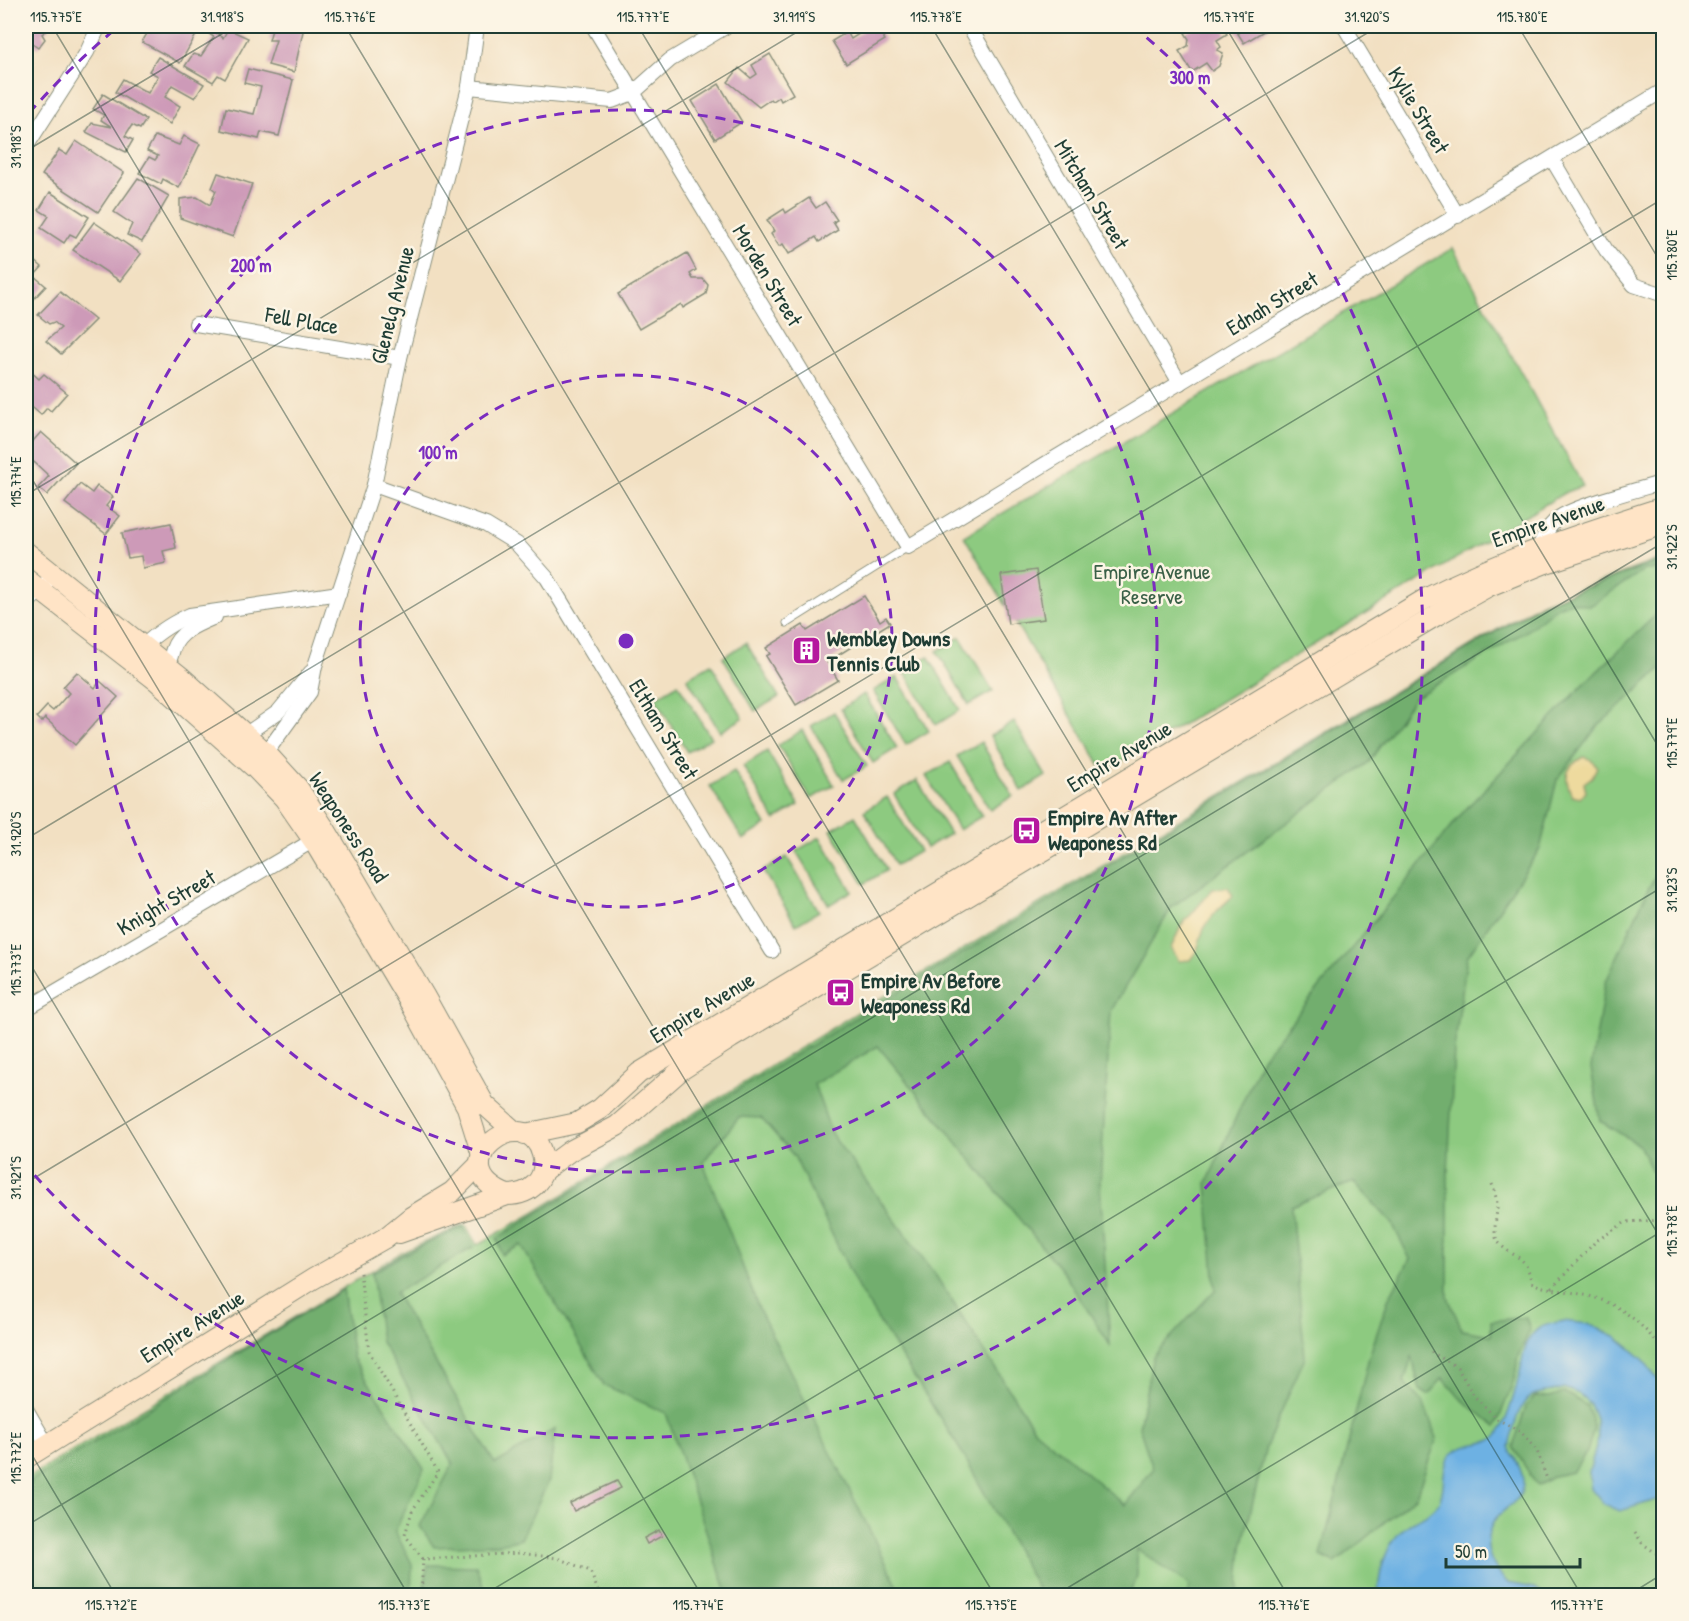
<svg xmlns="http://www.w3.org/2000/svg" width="1689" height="1621" viewBox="0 0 1689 1621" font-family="'Patrick Hand',sans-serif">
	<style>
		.green { fill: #8dca80; stroke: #56845a; stroke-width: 1.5 }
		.forest { fill: #72ae6e; stroke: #487651; stroke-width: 1.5 }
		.sand { fill: #eeda9e; stroke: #868c69; stroke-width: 1.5 }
		.water { fill: #6db1e3; stroke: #46778c; stroke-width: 1.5 }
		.building { fill: #cd9ab8 }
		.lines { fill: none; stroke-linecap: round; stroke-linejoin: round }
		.service-casing { stroke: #888e7b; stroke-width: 9 }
		.minor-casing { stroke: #888e7b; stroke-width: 16 }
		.secondary-casing { stroke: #888e7b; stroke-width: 22 }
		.path { stroke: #888e7b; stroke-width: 3; stroke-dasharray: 1.5 4.5; stroke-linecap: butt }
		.service { stroke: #fff; stroke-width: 7 }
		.minor { stroke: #fff; stroke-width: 14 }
		.secondary { stroke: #ffe4c6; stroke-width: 20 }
		.ticks { fill: none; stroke: #1f3d34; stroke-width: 1.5; stroke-opacity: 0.45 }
		.ring { fill: none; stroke: #7b2cbf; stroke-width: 3; stroke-dasharray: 10 8 }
		.labels { text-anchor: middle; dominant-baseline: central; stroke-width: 5; stroke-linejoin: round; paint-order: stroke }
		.street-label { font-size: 22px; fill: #1f3d34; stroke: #fcf5e5 }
		.park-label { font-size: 22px; fill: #3a6047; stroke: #fcf5e5 }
		.poi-label { font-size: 22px; font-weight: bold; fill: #1f3d34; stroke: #fcf5e5; text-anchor: start }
		.centre { fill: #7b2cbf; stroke: #fcf5e5; stroke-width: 3 }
		.ring-label { font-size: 18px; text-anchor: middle; font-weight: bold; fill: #7b2cbf; stroke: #fcf5e5; stroke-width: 5; stroke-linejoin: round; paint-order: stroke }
		.neatline { fill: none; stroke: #1f3d34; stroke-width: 2 }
		.ticks-label { font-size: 15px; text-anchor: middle; fill: #1f3d34 }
	</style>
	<rect width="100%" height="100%" fill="#fcf5e5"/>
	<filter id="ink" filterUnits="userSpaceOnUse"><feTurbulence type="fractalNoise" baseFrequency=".0167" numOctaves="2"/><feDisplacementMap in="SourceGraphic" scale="12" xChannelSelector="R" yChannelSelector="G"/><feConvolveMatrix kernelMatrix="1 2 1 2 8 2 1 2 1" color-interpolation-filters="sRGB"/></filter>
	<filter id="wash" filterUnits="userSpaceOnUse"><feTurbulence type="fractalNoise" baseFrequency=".008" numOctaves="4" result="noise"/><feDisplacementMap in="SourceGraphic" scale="24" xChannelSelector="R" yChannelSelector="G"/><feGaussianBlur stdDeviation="1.35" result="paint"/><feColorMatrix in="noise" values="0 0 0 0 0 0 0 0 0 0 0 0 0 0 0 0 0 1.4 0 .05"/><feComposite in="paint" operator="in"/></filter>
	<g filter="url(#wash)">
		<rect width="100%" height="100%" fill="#f2e0c2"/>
		<!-- green -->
		<g class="green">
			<path d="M1453 248 1583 486 1564 493 1104 772 964 536Z"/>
			<path d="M1663 558V1595L26 1596V1479L401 1253 465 1224 477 1245 532 1214 855 1014 1542 603Z"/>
			<path d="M960 637 993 691 969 705 937 651Z"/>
			<path d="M746 643 779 697 755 711 723 657Z"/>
			<path d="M928 656 960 710 936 725 904 671Z"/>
			<path d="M711 664 743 718 720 732 687 678Z"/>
			<path d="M897 677 929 731 906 745 873 691Z"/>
			<path d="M678 684 711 738 687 752 655 698Z"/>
			<path d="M864 694 897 748 873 763 841 709Z"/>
			<path d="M834 712 867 766 843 780 811 726Z"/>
			<path d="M1014 722 1046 776 1022 791 990 736Z"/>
			<path d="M802 730 834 785 811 799 778 745Z"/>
			<path d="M981 742 1013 796 990 810 957 756Z"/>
			<path d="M767 751 799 805 775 820 743 766Z"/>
			<path d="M950 762 982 816 959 830 926 776Z"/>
			<path d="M734 771 766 825 743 840 710 786Z"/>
			<path d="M917 780 950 834 926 848 894 794Z"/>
			<path d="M887 797 920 851 896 865 864 811Z"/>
			<path d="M855 816 887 870 864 884 831 830Z"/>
			<path d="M820 837 852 891 829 905 796 851Z"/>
			<path d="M787 857 819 911 796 925 763 871Z"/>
		</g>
		<!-- forest -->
		<g class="forest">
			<path d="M1663 560V569L1644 570 1590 606 1571 602 1557 607 1528 630 1414 698 1369 762 1172 907 1111 1011 1100 1183 1110 1345 1065 1275 878 1046 814 1084 832 1135 936 1276 1035 1430 1125 1505 1153 1469 1139 1427 1153 1356 1215 1290 1207 1183 1262 1058 1464 811 1584 684 1663 608V667L1597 727 1557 780 1540 849 1467 957 1454 1049 1448 1172V1297L1462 1330 1491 1335V1321L1526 1317 1530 1330 1518 1356 1515 1377 1496 1427 1460 1398 1443 1378 1428 1395 1420 1390 1412 1357 1404 1382 1423 1402 1437 1438 1416 1496 1335 1563 1321 1556 1369 1357 1388 1300 1410 1259 1392 1223 1354 1182 1291 1206 1305 1357 1266 1447 1242 1547 1238 1595H1188L1189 1585 1137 1549V1576L1129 1595H1041L961 1451 859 1290 794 1156 761 1118 739 1117 703 1162 759 1309 902 1595H728L666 1413 604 1385 521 1245 502 1255 497 1238 857 1017 1543 603Z"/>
			<path d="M1663 862V1193L1639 1145 1600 1121 1591 1068 1605 984 1649 887Z"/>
			<path d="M463 1227 474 1247 395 1293 495 1464 555 1429 549 1480 521 1539 499 1544 434 1547 420 1526 453 1464 381 1342 372 1273 402 1255Z"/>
			<path d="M343 1289 353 1358 424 1469 395 1531 412 1564 411 1595H26V1484Z"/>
			<path d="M1564 1392 1587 1406 1594 1428 1587 1452 1572 1472 1554 1476 1537 1486 1513 1447 1526 1406 1535 1396 1550 1397Z"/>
			<path d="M428 1565 476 1566 487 1595H423Z"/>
		</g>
		<!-- sand -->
		<g class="sand">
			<path d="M1583 757 1590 759 1597 767 1592 777 1584 783 1586 792 1580 798 1572 796C1563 777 1565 767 1583 757Z"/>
			<path d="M1228 887 1233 896C1222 906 1211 915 1204 929 1198 941 1201 947 1191 960L1179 961 1171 948 1181 926 1213 889Z"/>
		</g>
		<!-- water -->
		<path class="water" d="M1563 1321 1588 1324 1615 1336 1643 1359 1662 1386 1663 1498 1620 1511 1604 1504 1591 1488 1589 1472 1598 1439 1596 1419 1590 1404 1579 1394 1564 1388C1554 1392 1546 1391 1536 1394 1518 1398 1513 1432 1509 1447 1514 1457 1523 1470 1523 1481 1524 1502 1503 1507 1494 1521 1480 1544 1491 1567 1508 1583L1534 1588 1544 1595H1378C1379 1571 1386 1541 1407 1526 1418 1517 1432 1515 1439 1502 1447 1487 1439 1468 1452 1454 1467 1440 1491 1448 1500 1432 1508 1417 1514 1396 1518 1380 1524 1361 1521 1339 1541 1327 1548 1324 1557 1323 1563 1321Z"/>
		<g id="blocks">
			<!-- building -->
			<g class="building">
				<path d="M26 26H52L42 34 45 39 38 48 28 41 26 45Z"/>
				<path d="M148 26H169L167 29 178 33 181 27 196 35 180 63 142 42 151 27Z"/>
				<path d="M273 26 304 27 294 72 268 65 276 40H269Z"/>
				<path d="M858 26H876L885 40 846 64 832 41 847 32 851 39 862 32Z"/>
				<path d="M1197 26H1222L1227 34 1217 40 1221 47 1217 50 1223 53 1219 66 1212 71 1206 63 1192 72 1179 51 1188 46 1189 39 1185 33Z"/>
				<path d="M1233 26H1272L1244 43Z"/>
				<path d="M210 29 223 38 228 29 248 38 225 79 218 75 213 82 185 66 193 54 201 56 214 37 209 34Z"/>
				<path d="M770 54 793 94 781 101 779 97 773 101 771 99 759 107 728 82 739 68 751 78 757 74 752 65Z"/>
				<path d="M158 57 204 84 195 98 172 85 165 97 180 106 170 124 115 92 123 79 148 93 158 76 149 71Z"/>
				<path d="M248 69 293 80 279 136 261 132 259 139 221 130 226 108 254 114 261 87 244 83Z"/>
				<path d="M719 84 742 122 715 139 692 101Z"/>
				<path d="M103 94 146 120 140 129 132 125 125 136 133 140 126 152 86 132 92 123 112 127 101 120 104 115 93 109Z"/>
				<path d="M155 136 179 145 184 136 200 144 179 188 163 179 161 184 139 173 149 157 155 160 158 156 147 151Z"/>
				<path d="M76 141 124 173 98 212 42 175 59 150 67 155Z"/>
				<path d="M218 173 252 184 233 237 180 218V199L197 197 210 205 216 191 212 188Z"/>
				<path d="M138 178 169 196 142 242 127 235 132 224 114 212Z"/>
				<path d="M50 192 89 217 76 237 70 234 64 243 41 228 49 216 39 210Z"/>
				<path d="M809 198 816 208 825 202 837 220 833 222 838 230 819 242 816 237 789 254 783 244 779 246 771 234 774 231 767 220 784 209 786 213Z"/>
				<path d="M94 222 141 254 120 281 73 250Z"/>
				<path d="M26 253 42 267 34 276 46 286 30 303 26 299Z"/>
				<path d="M687 253 696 270 690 274 693 279H703L708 285 706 294 683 308 681 304 639 329 618 294Z"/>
				<path d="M60 292 95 320 61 354 46 341 61 328 54 322 49 324 38 315Z"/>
				<path d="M27 368 39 379 44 374 67 393 51 411 47 408 41 415 26 402Z"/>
				<path d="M41 432 76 463 47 495 38 488 49 476 34 462 26 471V449Z"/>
				<path d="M80 484 92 493 97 486 113 497 106 506 120 516 106 534 65 503Z"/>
				<path d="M171 523 176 548 163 551 166 563 143 568 141 556 128 558 122 533Z"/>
				<path d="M1036 570 1044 619 1008 624 1001 575Z"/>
				<path d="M864 596 880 621 886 617 890 623 827 662 838 680 796 705 766 656 770 654 766 648 803 625 807 631Z"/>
				<path d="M77 672 95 688 100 681 118 697 75 745 45 718 42 722 37 717 47 706 53 711 69 693 63 687Z"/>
				<path d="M617 1481 621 1488 574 1511 570 1503Z"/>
				<path d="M659 1530 662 1536 647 1544 644 1538Z"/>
			</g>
		</g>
	</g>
	<g filter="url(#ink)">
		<use href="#blocks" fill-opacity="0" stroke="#888e7b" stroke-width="1.5"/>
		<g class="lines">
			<defs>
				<path id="service" d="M787 623 908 547"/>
				<g id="minor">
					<path d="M593 26 908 547 1664 90"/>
					<path d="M969 26 1180 383"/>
					<path d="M1344 26 1458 216"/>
					<path d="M469 87 612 101 633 93 670 60 727 26"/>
					<path d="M26 147 87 52 99 26"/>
					<path d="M1552 159 1606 250 1634 285 1664 295"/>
					<path d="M196 324 400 358"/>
					<path d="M374 485 486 525 517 544 547 578 772 951"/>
					<path d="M1539 548C1543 537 1547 528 1556 520 1569 507 1641 489 1664 482"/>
					<path d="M26 604 40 591 52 575"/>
					<path d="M138 652C152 636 170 624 190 615L339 593"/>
					<path d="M163 671C169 664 170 659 173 649 179 631 199 624 215 617"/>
					<path d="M243 742 252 730 278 712 311 672"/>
					<path d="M261 760 310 692 315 666 374 485 400 358 469 87 477 26"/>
					<path d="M26 1009 319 837"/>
					<path d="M26 1409 47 1445"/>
				</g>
				<g id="secondary">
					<path d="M26 552 180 676 266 753 298 788 327 832 425 997 485 1105 515 1132"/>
					<path d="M26 579 156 680 255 768 284 798 313 840 412 1006 467 1107 482 1155"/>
					<path d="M525 1134 577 1123 600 1109 639 1073 1427 598C1503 559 1582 533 1664 507"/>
					<path d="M543 1171 570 1151 617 1126 681 1070 731 1038 1437 615 1489 586 1543 564 1664 524"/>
					<path d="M399 1233 507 1195C530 1195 549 1179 542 1154 527 1097 435 1165 507 1195"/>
					<path d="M26 1458 313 1279 385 1238 411 1217 452 1192 480 1164"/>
				</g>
			</defs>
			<!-- service casing -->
			<use href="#service" class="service-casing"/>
			<!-- minor casing -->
			<use href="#minor" class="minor-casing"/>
			<!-- secondary casing -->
			<use href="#secondary" class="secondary-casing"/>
			<!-- path -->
			<g class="path">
				<path d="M1492 1184C1494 1190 1496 1196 1497 1203 1498 1214 1492 1230 1497 1240 1509 1259 1527 1251 1531 1282 1545 1290 1564 1290 1580 1294 1620 1302 1639 1321 1664 1351"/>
				<path d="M360 1273 369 1351 438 1472 412 1511 405 1535 423 1559 519 1553 557 1558 590 1571 600 1596"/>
				<path d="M1552 1288 1596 1241 1626 1222 1664 1220"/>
				<path d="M1431 1352 1457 1367 1474 1396 1497 1419 1521 1432 1537 1451 1547 1479"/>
				<path d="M1635 1532 1642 1543 1664 1559"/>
				<path d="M421 1596 423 1559"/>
			</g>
			<!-- service -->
			<use href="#service" class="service"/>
			<!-- minor -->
			<use href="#minor" class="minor"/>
			<!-- secondary -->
			<use href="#secondary" class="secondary"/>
		</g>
	</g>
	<!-- ticks -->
	<path class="ticks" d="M52 26 995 1596M345 26 1288 1596M638 26 1582 1596M931 26 1664 1244M1225 26 1664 756M1518 26 1664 268M26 151 235 26M26 469 702 1596M26 495 807 26M26 839 1379 26M26 957 409 1596M26 1183 1664 198M26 1445 116 1596M26 1526 1664 542M482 1596 1664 886M1054 1596 1664 1230M1627 1596 1664 1573"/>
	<!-- distance rings -->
	<g class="ring">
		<circle cx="626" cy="641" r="266"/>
		<circle cx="626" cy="641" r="531"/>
		<path d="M29 113A797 797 0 0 1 119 26M1133 26A797 797 0 1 1 29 1169"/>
	</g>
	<!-- icons -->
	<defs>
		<symbol id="building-square" viewBox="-11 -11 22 22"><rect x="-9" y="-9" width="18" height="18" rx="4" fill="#b5179e" stroke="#fcf5e5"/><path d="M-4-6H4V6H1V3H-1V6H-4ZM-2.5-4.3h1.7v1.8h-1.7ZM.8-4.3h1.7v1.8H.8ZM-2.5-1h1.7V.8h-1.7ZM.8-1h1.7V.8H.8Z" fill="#fff"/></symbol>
		<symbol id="bus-square" viewBox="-11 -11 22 22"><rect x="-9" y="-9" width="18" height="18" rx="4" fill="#b5179e" stroke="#fcf5e5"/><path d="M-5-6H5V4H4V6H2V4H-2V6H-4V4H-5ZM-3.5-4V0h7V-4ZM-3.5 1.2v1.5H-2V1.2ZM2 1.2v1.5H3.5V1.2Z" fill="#fff"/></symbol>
	</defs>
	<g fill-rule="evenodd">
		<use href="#building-square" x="790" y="634" width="33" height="33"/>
		<use href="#bus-square" x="1010" y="814" width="33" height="33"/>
		<use href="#bus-square" x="824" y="976" width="33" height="33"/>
	</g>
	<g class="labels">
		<!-- street labels -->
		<g class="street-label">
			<text transform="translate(1419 110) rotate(59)">Kylie Street</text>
			<text transform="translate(1092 194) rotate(59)">Mitcham Street</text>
			<text transform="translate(768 275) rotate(59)">Morden Street</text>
			<text transform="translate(1272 303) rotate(-31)">Ednah Street</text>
			<text transform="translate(392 305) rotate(-76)">Glenelg Avenue</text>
			<text transform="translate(302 320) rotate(10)">Fell Place</text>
			<text transform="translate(1548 521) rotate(-19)">Empire Avenue</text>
			<text transform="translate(664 729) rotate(59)">Eltham Street</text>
			<text transform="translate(1119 756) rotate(-31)">Empire Avenue</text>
			<text transform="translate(349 827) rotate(57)">Weaponess Road</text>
			<text transform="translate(166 902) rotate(-30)">Knight Street</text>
			<text transform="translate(702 1007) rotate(-31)">Empire Avenue</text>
			<text transform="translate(192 1326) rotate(-32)">Empire Avenue</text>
		</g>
		<!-- park labels -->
		<g class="park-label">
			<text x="1152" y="571">Empire Avenue<tspan x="1152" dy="25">Reserve</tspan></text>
		</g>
		<!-- poi labels -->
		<g class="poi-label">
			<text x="827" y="638">Wembley Downs<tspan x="827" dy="25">Tennis Club</tspan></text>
			<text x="1048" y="817">Empire Av After<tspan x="1048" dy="25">Weaponess Rd</tspan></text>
			<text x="861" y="980">Empire Av Before<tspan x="861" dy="25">Weaponess Rd</tspan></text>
		</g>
	</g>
	<circle cx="626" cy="641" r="9" class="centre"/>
	<g class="ring-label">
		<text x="1190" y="84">300 m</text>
		<text x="251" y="272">200 m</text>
		<text x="438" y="459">100 m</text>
	</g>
	<!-- margin -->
	<rect width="1689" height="1621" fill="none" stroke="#fcf5e5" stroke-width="66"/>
	<!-- scale -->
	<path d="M1446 1558v9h134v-9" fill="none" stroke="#1f3d34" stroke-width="3"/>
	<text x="1455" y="1558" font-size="18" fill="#1f3d34" stroke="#fcf5e5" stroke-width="4.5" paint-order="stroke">50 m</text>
	<rect x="33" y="33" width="1623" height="1555" class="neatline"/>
	<g class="ticks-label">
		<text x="56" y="22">115.775°E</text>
		<text x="222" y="22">31.918°S</text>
		<text x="350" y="22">115.776°E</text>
		<text x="643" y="22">115.777°E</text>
		<text x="794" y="22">31.919°S</text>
		<text x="936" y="22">115.778°E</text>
		<text x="1229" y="22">115.779°E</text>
		<text x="1367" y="22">31.920°S</text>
		<text x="1522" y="22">115.780°E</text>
		<text transform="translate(16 147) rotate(-90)" y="5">31.918°S</text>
		<text transform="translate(1672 255) rotate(-90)" y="5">115.780°E</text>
		<text transform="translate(16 482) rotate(-90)" y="5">115.774°E</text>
		<text transform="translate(1672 547) rotate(-90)" y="5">31.922°S</text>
		<text transform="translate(1672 743) rotate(-90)" y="5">115.779°E</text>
		<text transform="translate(16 834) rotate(-90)" y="5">31.920°S</text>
		<text transform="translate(1672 890) rotate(-90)" y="5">31.923°S</text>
		<text transform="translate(16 970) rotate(-90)" y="5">115.773°E</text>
		<text transform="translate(16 1178) rotate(-90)" y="5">31.921°S</text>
		<text transform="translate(1672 1231) rotate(-90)" y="5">115.778°E</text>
		<text transform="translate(16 1458) rotate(-90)" y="5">115.772°E</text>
		<text x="111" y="1610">115.772°E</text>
		<text x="404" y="1610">115.773°E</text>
		<text x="698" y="1610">115.774°E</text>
		<text x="991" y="1610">115.775°E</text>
		<text x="1284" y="1610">115.776°E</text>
		<text x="1577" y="1610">115.777°E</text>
	</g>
</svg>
